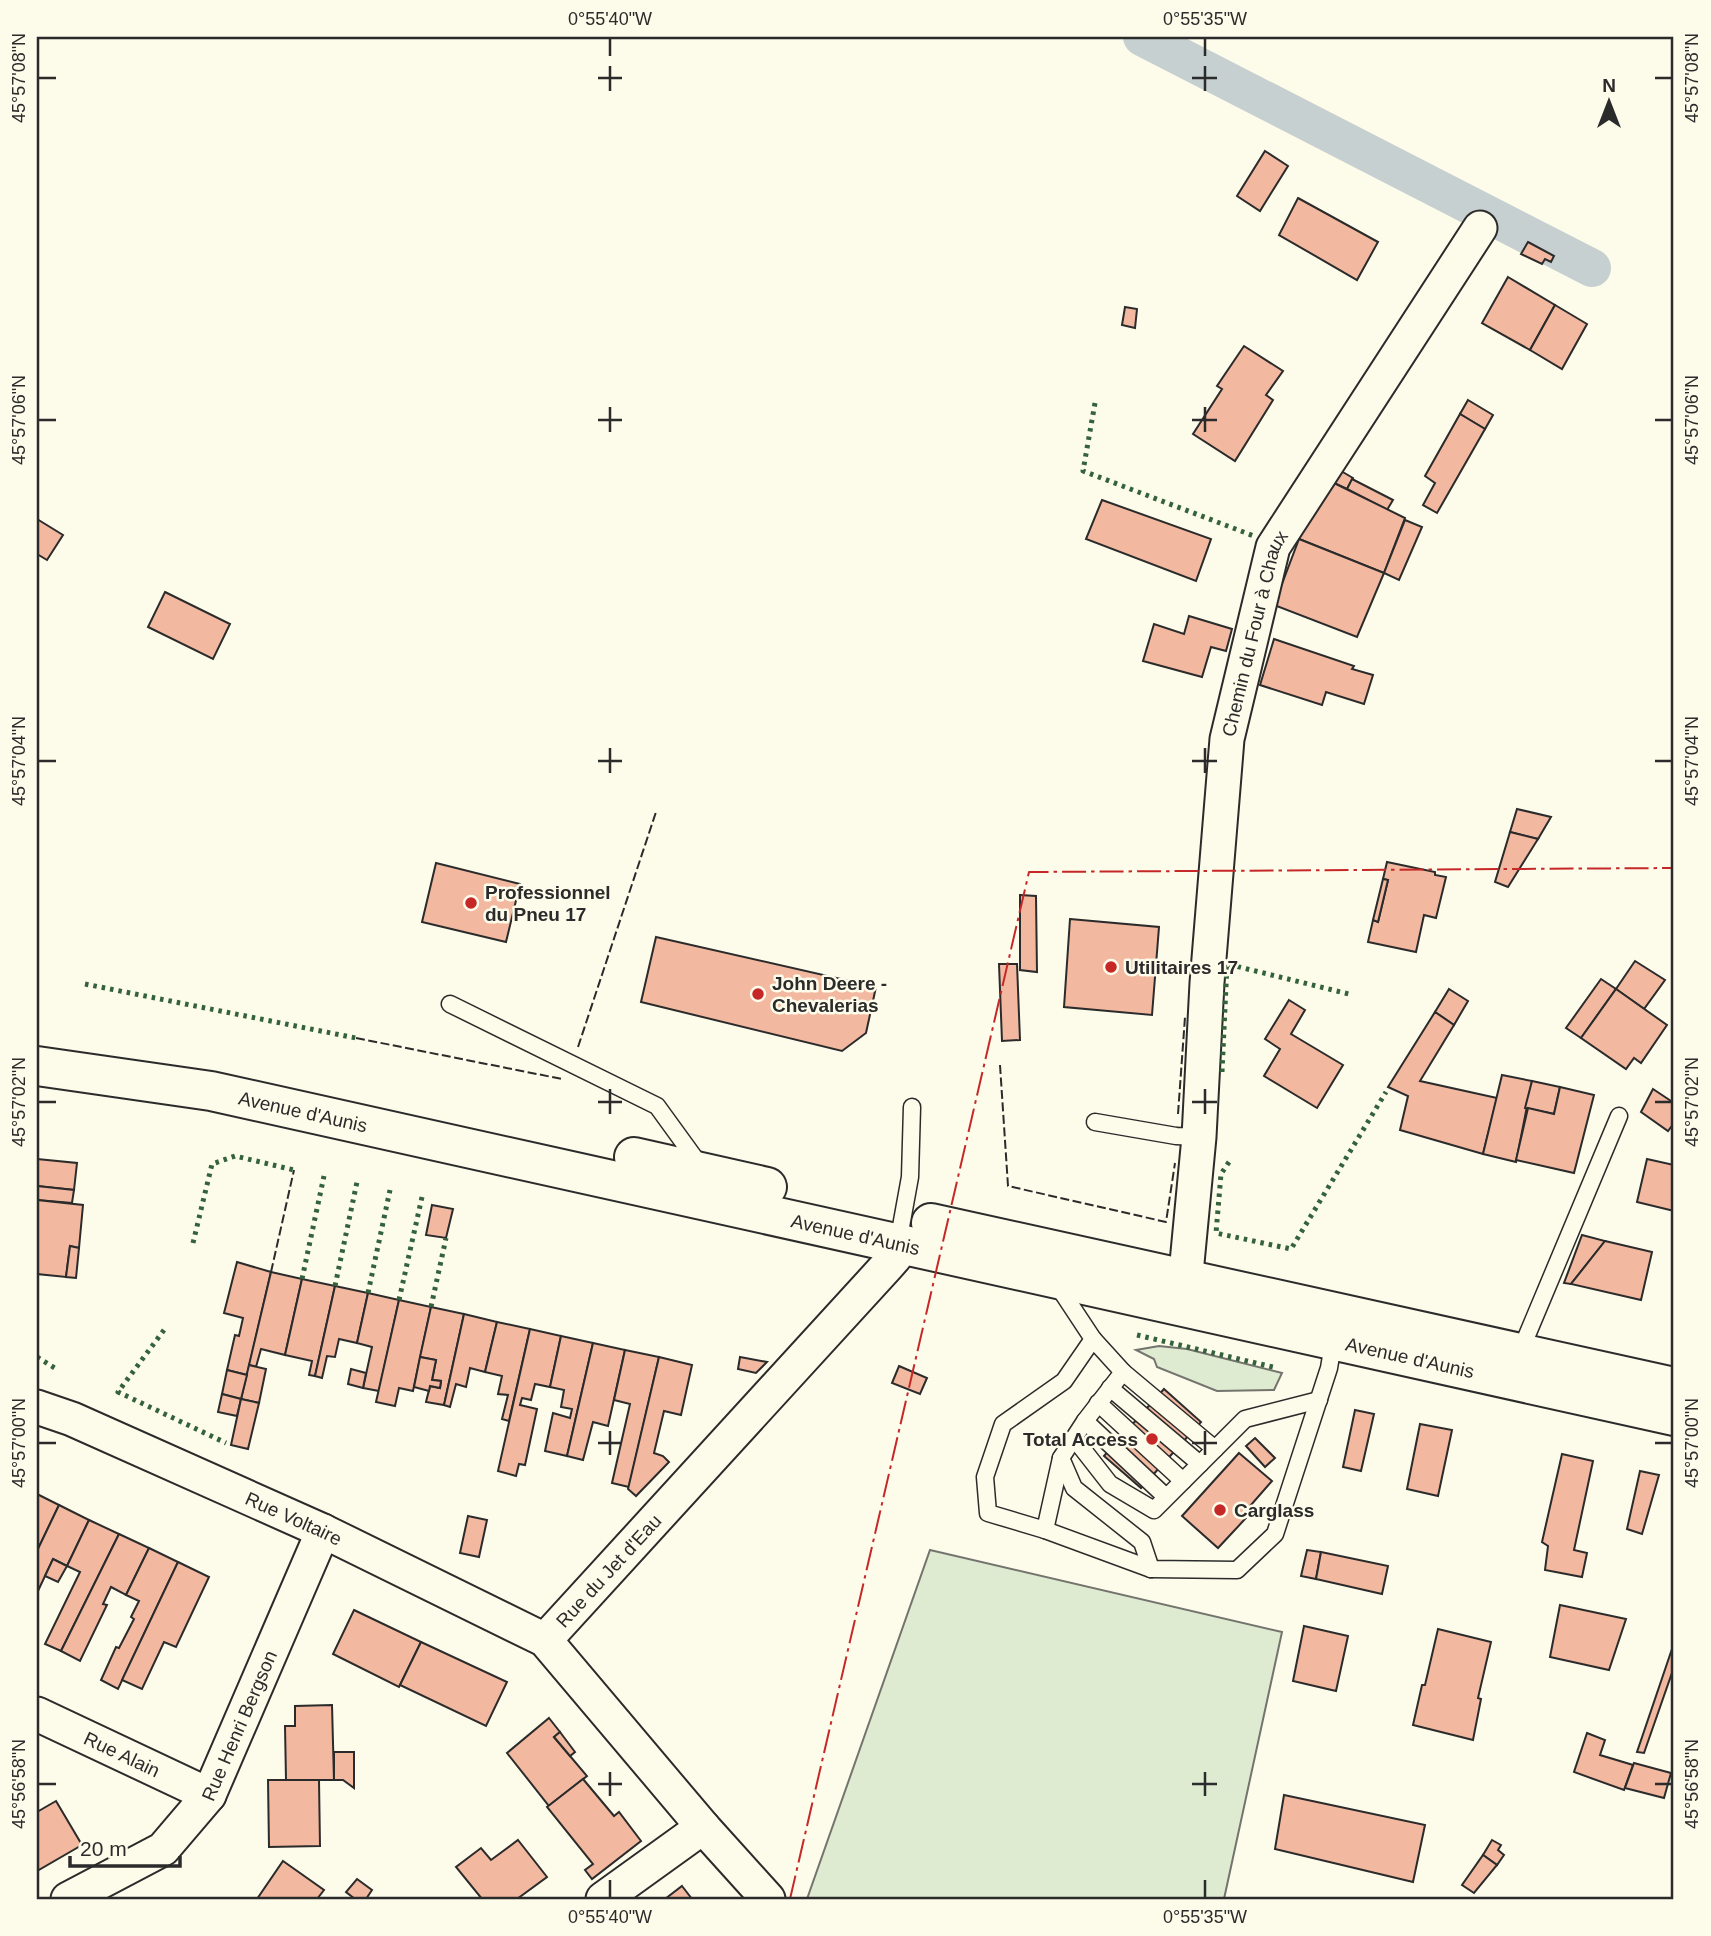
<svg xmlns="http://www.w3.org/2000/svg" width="1711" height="1936" viewBox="0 0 1711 1936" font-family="Helvetica,sans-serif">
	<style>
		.green { fill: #deebd1; stroke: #74746e; stroke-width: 2 }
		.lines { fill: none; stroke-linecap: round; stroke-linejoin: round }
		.canal { stroke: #c7d0d0; stroke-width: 38 }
		.building { fill: #f2b8a0; stroke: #2b2b2b; stroke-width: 2 }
		.lane-casing { stroke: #2b2b2b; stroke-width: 19 }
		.street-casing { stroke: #2b2b2b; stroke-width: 37 }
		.primary-casing { stroke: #2b2b2b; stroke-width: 42 }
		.lane { stroke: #fdfbea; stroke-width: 16 }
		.street { stroke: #fdfbea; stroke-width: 33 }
		.primary { stroke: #fdfbea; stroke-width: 38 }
		.hedge { stroke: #34623c; stroke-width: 5; stroke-dasharray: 3.5 5; stroke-linecap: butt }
		.fence { stroke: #2b2b2b; stroke-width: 2; stroke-dasharray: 9 3.5; stroke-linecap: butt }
		.power { stroke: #c62828; stroke-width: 2; stroke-dasharray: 24 5 3.5 5; stroke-linecap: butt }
		.ticks { fill: none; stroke: #2b2b2b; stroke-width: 2.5 }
		.poi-dot { fill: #c62828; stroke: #fdfbea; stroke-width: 2.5 }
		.labels { text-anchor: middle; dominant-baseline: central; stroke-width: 5; stroke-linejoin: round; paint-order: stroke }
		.street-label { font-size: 19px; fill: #2b2b2b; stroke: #fdfbea }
		.poi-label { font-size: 19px; font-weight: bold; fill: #2b2b2b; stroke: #fdfbea; text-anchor: start }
		.neatline { fill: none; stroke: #2b2b2b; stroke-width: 2.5 }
		.ticks-label { font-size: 18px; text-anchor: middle; fill: #2b2b2b }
	</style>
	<rect width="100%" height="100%" fill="#fdfbea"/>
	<!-- green -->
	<g class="green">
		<path d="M1159 1346 1187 1349 1282 1373 1274 1390 1217 1391 1157 1367 1154 1359 1136 1350Z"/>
		<path d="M930 1550 1282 1632 1224 1899H807Z"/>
	</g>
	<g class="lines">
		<!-- canal -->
		<path class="canal" d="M1142 37 1592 268"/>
	</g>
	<!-- building -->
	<g class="building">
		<path d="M1265 151 1288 166 1260 211 1237 196Z"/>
		<path d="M1298 198 1378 242 1357 280 1279 235Z"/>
		<path d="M1528 242 1554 256 1551 262 1545 259 1542 264 1521 254Z"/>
		<path d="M1508 277 1555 305 1530 350 1482 323Z"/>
		<path d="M1555 305 1587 324 1562 369 1530 350Z"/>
		<path d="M1125 307 1137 309 1135 328 1122 325Z"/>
		<path d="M1244 346 1283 371 1266 395 1273 400 1235 461 1193 434 1222 389 1217 386Z"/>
		<path d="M1468 400 1493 415 1485 429 1460 414Z"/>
		<path d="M1460 414 1485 429 1437 513 1423 505 1435 483 1425 476Z"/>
		<path d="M1341 471 1353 478 1347 489 1334 483Z"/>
		<path d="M1352 479 1393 500 1387 510 1347 489Z"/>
		<path d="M1334 483 1405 518 1384 573 1299 539 1319 487Z"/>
		<path d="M1102 500 1211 539 1196 581 1086 539Z"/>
		<path d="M37 519 63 535 47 560 37 554Z"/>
		<path d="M1405 520 1422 527 1399 580 1384 573Z"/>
		<path d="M1299 539 1384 573 1357 637 1274 605Z"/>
		<path d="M165 592 230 624 213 659 148 627Z"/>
		<path d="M1189 616 1232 629 1226 651 1211 647 1202 677 1143 661 1154 624 1184 634Z"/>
		<path d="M1274 639 1354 666 1352 669 1373 675 1364 704 1326 692 1322 705 1260 685Z"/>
		<path d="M1517 809 1551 817 1538 839 1510 832Z"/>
		<path d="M1510 832 1538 839 1508 887 1495 882Z"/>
		<path d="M1387 862 1435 872V875L1446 877 1436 918 1424 915 1416 952 1368 942 1373 920 1378 922 1388 880 1383 879Z"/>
		<path d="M436 863 520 884 506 942 422 922Z"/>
		<path d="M1383 879 1388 880 1378 922 1373 920Z"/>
		<path d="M1020 895 1036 896 1037 972 1020 970Z"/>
		<path d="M1070 919 1159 927 1152 1015 1064 1007Z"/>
		<path d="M656 937 876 987 866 1033 842 1051 641 1002Z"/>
		<path d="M1635 961 1665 980 1644 1009 1616 989Z"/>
		<path d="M999 964H1017L1020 1040 1002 1041Z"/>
		<path d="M1601 979 1616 989 1581 1038 1566 1028Z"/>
		<path d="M1449 989 1468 1001 1454 1025 1435 1012Z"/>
		<path d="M1616 989 1667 1025 1641 1063 1634 1058 1626 1069 1581 1038Z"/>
		<path d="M1289 1000 1305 1010 1291 1034 1343 1065 1317 1108 1264 1076 1280 1049 1265 1039Z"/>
		<path d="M1435 1012 1454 1025 1420 1081 1497 1098 1483 1154 1400 1130 1408 1096 1388 1087Z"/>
		<path d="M1502 1075 1532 1081 1516 1162 1483 1154Z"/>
		<path d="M1532 1081 1560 1087 1554 1114 1525 1108Z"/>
		<path d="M1560 1087 1594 1095 1574 1173 1516 1160 1528 1108 1554 1114Z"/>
		<path d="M1653 1089 1674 1103V1123L1668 1131 1641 1112Z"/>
		<path d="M37 1159 77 1163 74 1190 37 1186Z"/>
		<path d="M1647 1159 1674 1165V1211L1637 1202Z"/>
		<path d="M37 1186 74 1190 72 1203 37 1200Z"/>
		<path d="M37 1200 83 1205 79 1248 70 1246 66 1277 37 1274Z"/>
		<path d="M432 1205 453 1209 446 1238 426 1235Z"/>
		<path d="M1582 1235 1605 1241 1571 1284 1564 1283Z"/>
		<path d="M1605 1241 1652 1252 1641 1300 1571 1284Z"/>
		<path d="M70 1246 79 1248 76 1278 66 1277Z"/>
		<path d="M237 1262 271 1272 247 1375 227 1370 235 1335 239 1336 243 1318 224 1313Z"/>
		<path d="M271 1272 302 1279 285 1355 261 1349 256 1367 249 1365Z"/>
		<path d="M302 1279 335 1286 315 1376 309 1375 312 1361 285 1355Z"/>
		<path d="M335 1286 368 1293 357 1343 339 1339 335 1357 327 1356 322 1378 315 1376Z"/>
		<path d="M368 1293 399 1300 379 1391 363 1388 372 1347 357 1343Z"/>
		<path d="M399 1300 431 1307 413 1391 399 1388 395 1406 376 1402Z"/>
		<path d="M431 1307 464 1314 444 1405 426 1402 430 1386 440 1388 441 1381 432 1380 436 1360 420 1357Z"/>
		<path d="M464 1314 497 1322 485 1372 470 1368 466 1387 456 1384 450 1407 444 1405Z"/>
		<path d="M497 1322 530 1329 509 1421 502 1419 508 1395 498 1394 502 1376 485 1372Z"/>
		<path d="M530 1329 561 1336 550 1387 535 1384 531 1400 522 1398 520 1405 537 1409 525 1465 519 1464 516 1476 498 1471Z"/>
		<path d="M561 1336 593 1343 567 1456 545 1451 553 1413 570 1418 572 1409 561 1407 564 1390 550 1387Z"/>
		<path d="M593 1343 625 1350 608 1426 593 1422 583 1460 567 1456Z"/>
		<path d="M625 1350 659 1357 629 1487 612 1483 630 1404 614 1400Z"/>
		<path d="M420 1357 436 1360 432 1380 441 1381 440 1388 430 1386 429 1391 414 1387Z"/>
		<path d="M659 1357 692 1365 681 1415 664 1411 654 1453 663 1456 669 1462 636 1496 628 1489Z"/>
		<path d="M740 1357 767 1362 756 1373 738 1369Z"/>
		<path d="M249 1365 266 1369 259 1403 241 1399Z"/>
		<path d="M899 1366 927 1378 920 1394 892 1383Z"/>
		<path d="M351 1369 366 1373 363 1388 348 1384Z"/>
		<path d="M227 1370 247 1375 241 1399 222 1394Z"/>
		<path d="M1164 1389 1201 1422 1141 1488 1104 1456Z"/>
		<path d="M222 1394 241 1399 237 1416 218 1412Z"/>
		<path d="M241 1399 259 1403 248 1449 231 1445Z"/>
		<path d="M1355 1410 1374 1414 1361 1471 1343 1467Z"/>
		<path d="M1420 1424 1452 1430 1438 1496 1407 1489Z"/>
		<path d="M1255 1438 1275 1458 1265 1467 1246 1446Z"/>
		<path d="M1239 1453 1272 1481 1243 1514 1246 1518 1218 1548 1182 1516Z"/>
		<path d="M1562 1454 1593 1461 1574 1550 1587 1553 1582 1577 1545 1570 1548 1546 1542 1542Z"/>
		<path d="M1640 1471 1659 1475 1642 1534 1627 1529Z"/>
		<path d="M37 1494 59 1505 37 1551Z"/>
		<path d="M59 1505 89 1520 67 1566 53 1559 37 1593V1551Z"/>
		<path d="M468 1516 487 1520 479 1557 460 1553Z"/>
		<path d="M89 1520 119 1534 61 1651 45 1644 80 1572 67 1566Z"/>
		<path d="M119 1534 149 1548 126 1595 111 1587 103 1604 107 1605 80 1661 61 1651Z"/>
		<path d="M149 1548 178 1562 118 1689 101 1680 116 1647 119 1648 134 1619 131 1617 139 1601 126 1595Z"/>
		<path d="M1307 1550 1321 1552 1316 1579 1301 1576Z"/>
		<path d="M1321 1552 1388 1566 1382 1594 1316 1579Z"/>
		<path d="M53 1559 67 1566 58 1582 45 1576Z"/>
		<path d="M178 1562 209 1577 176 1647 164 1642 142 1689 122 1680Z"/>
		<path d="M1560 1605 1626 1619 1609 1670 1550 1657Z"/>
		<path d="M354 1610 421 1642 399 1687 333 1654Z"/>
		<path d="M1304 1626 1348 1636 1336 1691 1293 1681Z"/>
		<path d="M1438 1629 1491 1642 1478 1698 1481 1699 1473 1740 1413 1725 1422 1685H1425Z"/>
		<path d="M421 1642 507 1682 486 1726 400 1685Z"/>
		<path d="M1674 1643V1667L1644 1753 1637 1752Z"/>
		<path d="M332 1705 334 1780H286L285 1726H295V1706Z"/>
		<path d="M549 1718 560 1732 554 1737 587 1776 549 1806 507 1753Z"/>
		<path d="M560 1732 575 1752 570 1756 554 1737Z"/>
		<path d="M1587 1733 1605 1740 1600 1755 1633 1765 1624 1790 1574 1772Z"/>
		<path d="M334 1752H354V1788L343 1780H334Z"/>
		<path d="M1634 1763 1671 1773 1664 1798 1625 1788Z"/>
		<path d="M583 1779 614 1816 619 1812 641 1841 592 1879 585 1870 593 1864 547 1807Z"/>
		<path d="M268 1780H319L320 1846 269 1847Z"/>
		<path d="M1284 1795 1425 1825 1413 1882 1275 1849Z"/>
		<path d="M56 1801 82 1845 37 1871V1812Z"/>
		<path d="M518 1840 547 1877 517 1899H482L456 1867 481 1848 491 1860Z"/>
		<path d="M1492 1840 1501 1845 1498 1850 1504 1855 1497 1865 1483 1855Z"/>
		<path d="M1483 1855 1497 1865 1474 1893 1462 1885Z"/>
		<path d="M283 1861 324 1890 317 1899H257Z"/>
		<path d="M357 1879 372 1890 366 1899H355L346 1892Z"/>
		<path d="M682 1886 692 1899H665Z"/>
	</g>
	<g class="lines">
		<defs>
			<g id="lane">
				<path d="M450 1004 657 1106 702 1168"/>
				<path d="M1095 1122 1176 1136 1199 1137"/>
				<path d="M898 1243 910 1177 912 1107"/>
				<path d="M1056 1283 1093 1339 1064 1381 1003 1424 985 1477 988 1513 1045 1530 1151 1569 1237 1570 1275 1534 1329 1368 1334 1338"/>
				<path d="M1520 1352 1619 1116"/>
				<path d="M1123 1372 1215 1449"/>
				<path d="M1110 1388 1200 1464"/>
				<path d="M1098 1403 1183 1481"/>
				<path d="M1085 1421 1166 1497"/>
				<path d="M1074 1438 1110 1484 1154 1510 1245 1419 1319 1400"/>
				<path d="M1061 1458 1074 1488 1142 1542 1151 1569"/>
				<path d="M1045 1530 1061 1458 1085 1421 1123 1372 1093 1339"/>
			</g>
			<g id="street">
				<path id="s1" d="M1183 1305 1199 1137 1207 983 1227 739 1273 547 1480 228"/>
				<path id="s2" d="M37 1407 72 1419 323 1531 545 1640 703 1827 768 1899"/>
				<path id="s3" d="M545 1640 887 1266 895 1257 898 1243"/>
				<path id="s4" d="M37 1714 209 1795"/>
				<path id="s5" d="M68 1899 163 1849 209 1795 323 1531"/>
				<path d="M603 1899 703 1827"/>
			</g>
			<g id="primary">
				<path id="s6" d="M37 1066 211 1091 1674 1416"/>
				<path d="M634 1157 767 1187"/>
				<path d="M931 1223 1674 1387"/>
			</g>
		</defs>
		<!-- lane casing -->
		<use href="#lane" class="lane-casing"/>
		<!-- street casing -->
		<use href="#street" class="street-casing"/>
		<!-- primary casing -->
		<use href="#primary" class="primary-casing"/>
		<!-- lane -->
		<use href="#lane" class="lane"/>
		<!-- street -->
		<use href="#street" class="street"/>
		<!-- primary -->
		<use href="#primary" class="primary"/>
		<!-- hedge -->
		<g class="hedge">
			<path d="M1095 403 1083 471 1254 536"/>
			<path d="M85 984 356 1038"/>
			<path d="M1222 1072 1227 964 1353 995"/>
			<path d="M1229 1162 1221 1174 1216 1233 1291 1249 1386 1092"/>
			<path d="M193 1243 212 1164 235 1156 294 1170"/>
			<path d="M302 1279 324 1176"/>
			<path d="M335 1286 357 1182"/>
			<path d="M368 1293 390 1190"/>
			<path d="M399 1300 422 1197"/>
			<path d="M431 1307 446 1238"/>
			<path d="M164 1330 118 1392 226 1443"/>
			<path d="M1137 1335 1277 1368"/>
			<path d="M37 1357 58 1370"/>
		</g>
		<!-- fence -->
		<g class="fence">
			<path d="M356 1038 562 1079"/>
			<path d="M578 1047 656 812"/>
			<path d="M1000 1065 1008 1186 1166 1222 1175 1163"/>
			<path d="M1178 1114 1185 1017"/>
			<path d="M271 1272 294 1170"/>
		</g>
		<!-- power -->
		<path class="power" d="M790 1899 1029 872 1674 868"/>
	</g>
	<!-- ticks -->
	<path class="ticks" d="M610 38V56M1205 38V56M610 66V91M1205 66V91M38 78H56M598 78H622M1192 78H1217M1655 78H1672M610 407V432M1205 407V432M38 420H56M598 420H622M1192 420H1217M1655 420H1672M610 748V773M1205 748V773M38 761H56M598 761H622M1192 761H1217M1655 761H1672M610 1089V1114M1205 1089V1114M38 1102H56M598 1102H622M1192 1102H1217M1655 1102H1672M610 1431V1455M1205 1431V1455M38 1443H56M598 1443H622M1192 1443H1217M1655 1443H1672M610 1772V1796M1205 1772V1796M38 1784H56M598 1784H622M1192 1784H1217M1655 1784H1672M610 1880V1898M1205 1880V1898"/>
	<!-- markers -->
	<g class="poi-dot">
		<circle cx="471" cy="903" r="7"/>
		<circle cx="1111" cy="967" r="7"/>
		<circle cx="758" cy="994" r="7"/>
		<circle cx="1152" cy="1439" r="7"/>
		<circle cx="1220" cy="1510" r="7"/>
	</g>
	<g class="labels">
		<!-- street labels -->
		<g class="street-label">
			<text stroke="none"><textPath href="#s1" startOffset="677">Chemin du Four à Chaux</textPath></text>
			<text stroke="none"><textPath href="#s6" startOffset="270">Avenue d'Aunis</textPath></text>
			<text stroke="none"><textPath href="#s6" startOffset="836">Avenue d'Aunis</textPath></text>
			<text stroke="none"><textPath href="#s6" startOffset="1404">Avenue d'Aunis</textPath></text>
			<text stroke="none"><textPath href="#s2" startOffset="280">Rue Voltaire</textPath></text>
			<text stroke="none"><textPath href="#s3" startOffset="94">Rue du Jet d'Eau</textPath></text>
			<text stroke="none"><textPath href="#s5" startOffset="254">Rue Henri Bergson</textPath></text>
			<text stroke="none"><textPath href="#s4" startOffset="94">Rue Alain</textPath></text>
		</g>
		<!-- poi labels -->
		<g class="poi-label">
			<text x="485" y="892">Professionnel<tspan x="485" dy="22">du Pneu 17</tspan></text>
			<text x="1125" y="967">Utilitaires 17</text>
			<text x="772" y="983">John Deere -<tspan x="772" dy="22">Chevalerias</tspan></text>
			<text x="1138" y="1439" text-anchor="end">Total Access</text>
			<text x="1234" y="1510">Carglass</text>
		</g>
	</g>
	<!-- border -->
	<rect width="1711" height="1936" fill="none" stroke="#fdfbea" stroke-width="77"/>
	<!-- north arrow -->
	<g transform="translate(1609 102)" stroke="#fdfbea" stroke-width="5" paint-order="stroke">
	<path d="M0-5L12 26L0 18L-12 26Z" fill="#2b2b2b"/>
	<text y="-10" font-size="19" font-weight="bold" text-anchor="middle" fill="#2b2b2b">N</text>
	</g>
	<!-- scale -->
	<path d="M70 1856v10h110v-10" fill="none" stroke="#2b2b2b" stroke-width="3.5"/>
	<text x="80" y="1856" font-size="21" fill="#2b2b2b" stroke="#fdfbea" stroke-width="5" paint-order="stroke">20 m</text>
	<rect x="38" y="38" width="1634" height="1860" class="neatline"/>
	<g class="ticks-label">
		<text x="610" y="25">0°55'40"W</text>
		<text x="1205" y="25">0°55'35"W</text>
		<text transform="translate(19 78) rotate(-90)" y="6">45°57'08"N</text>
		<text transform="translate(1692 78) rotate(-90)" y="6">45°57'08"N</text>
		<text transform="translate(19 420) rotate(-90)" y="6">45°57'06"N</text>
		<text transform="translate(1692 420) rotate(-90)" y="6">45°57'06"N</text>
		<text transform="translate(19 761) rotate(-90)" y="6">45°57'04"N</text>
		<text transform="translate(1692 761) rotate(-90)" y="6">45°57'04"N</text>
		<text transform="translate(19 1102) rotate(-90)" y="6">45°57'02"N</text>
		<text transform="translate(1692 1102) rotate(-90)" y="6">45°57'02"N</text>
		<text transform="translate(19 1443) rotate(-90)" y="6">45°57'00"N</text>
		<text transform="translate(1692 1443) rotate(-90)" y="6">45°57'00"N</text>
		<text transform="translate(19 1784) rotate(-90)" y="6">45°56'58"N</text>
		<text transform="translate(1692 1784) rotate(-90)" y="6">45°56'58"N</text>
		<text x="610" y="1923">0°55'40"W</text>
		<text x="1205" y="1923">0°55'35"W</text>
	</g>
</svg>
